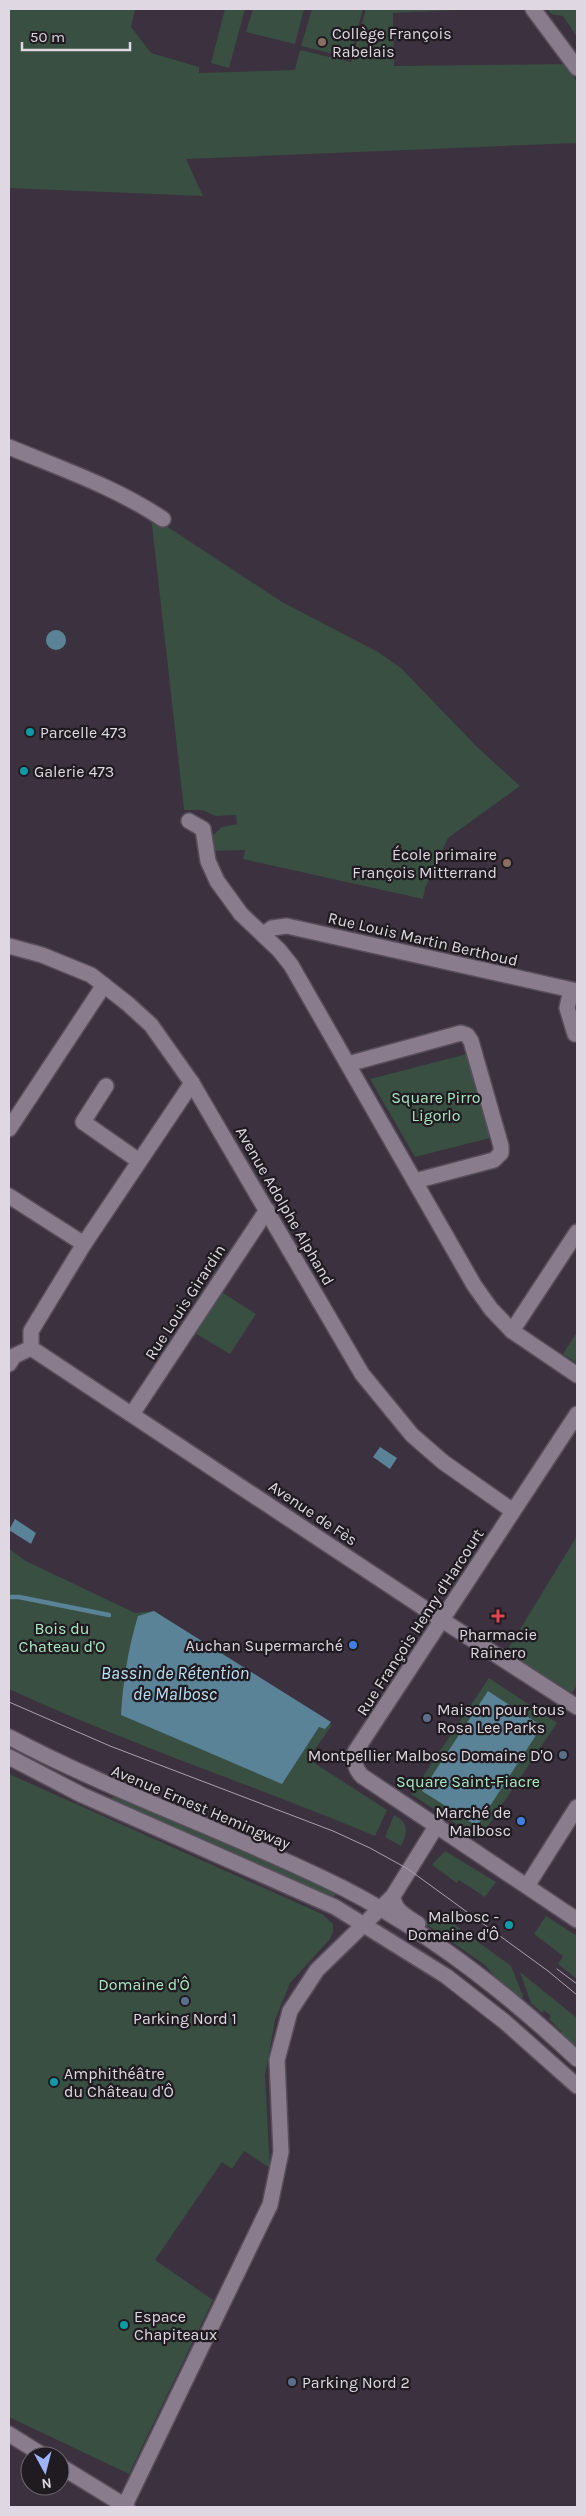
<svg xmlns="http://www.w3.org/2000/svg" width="586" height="2516" viewBox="0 0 586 2516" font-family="Karla,sans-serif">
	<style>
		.green { fill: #384f41 }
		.water { fill: #5a8398 }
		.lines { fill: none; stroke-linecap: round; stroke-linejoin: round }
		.stream { stroke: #5a8398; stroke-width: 4.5 }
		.minor-casing { stroke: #584e5b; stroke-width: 18 }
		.secondary-casing { stroke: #584e5b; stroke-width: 18 }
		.minor { stroke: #897c8d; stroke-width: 15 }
		.secondary { stroke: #897c8d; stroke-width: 15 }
		.tram { stroke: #aaa1ad; stroke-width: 1 }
		.education-dot { fill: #8d6e63; stroke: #201b21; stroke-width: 2 }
		.culture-dot { fill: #0f9aa8; stroke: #201b21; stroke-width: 2 }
		.health-dot { fill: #e0444e; stroke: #201b21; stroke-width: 2 }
		.shop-dot { fill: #3f7fe0; stroke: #201b21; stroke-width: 2 }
		.service-dot { fill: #5c6f8a; stroke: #201b21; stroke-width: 2 }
		.labels { text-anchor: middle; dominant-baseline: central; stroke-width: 4.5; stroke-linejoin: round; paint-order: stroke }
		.poi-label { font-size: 16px; fill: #dfd8e2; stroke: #201b21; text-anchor: start }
		.street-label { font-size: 16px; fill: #dfd8e2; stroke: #201b21 }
		.park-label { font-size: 16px; fill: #a9e9c1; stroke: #201b21 }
		.water-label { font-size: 18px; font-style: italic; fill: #b9e2f6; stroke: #201b21 }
	</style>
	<rect width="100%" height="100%" fill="#3c313f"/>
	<!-- green -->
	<g class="green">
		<path d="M9 9H135L131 27 151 53 199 67V73L295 70 300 50 351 62 366 9H476L393 13 394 66 567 64 577 83V143L186 159 203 196 9 188Z"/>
		<path d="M225 9H245L229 68 211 63Z"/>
		<path d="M253 9H304L295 44 246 32Z"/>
		<path d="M312 9H363L350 58 301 46Z"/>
		<path d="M547 9H577V37L563 16 551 14Z"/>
		<path d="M151 516 282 602 378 652 401 668 477 747 520 786 448 838 425 888 423 899 243 859 245 850 212 851 213 835 222 827 237 824 236 815 216 816 202 810H184Z"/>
		<path d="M467 1054 490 1138 415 1157 370 1079Z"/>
		<path d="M220 1291 256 1314 230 1354 193 1332Z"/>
		<path d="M577 1332V1363L563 1354Z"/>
		<path d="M577 1536V1685L572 1693 506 1652Z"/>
		<path d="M9 1549 26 1561 135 1613 154 1611 332 1725 308 1759 387 1810 375 1836C253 1785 128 1744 9 1689Z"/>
		<path d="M489 1678 557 1723 479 1839 411 1794Z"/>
		<path d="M9 1774 322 1914 333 1924V1932L330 1939 290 1983 275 2020 265 2076 270 2168 244 2151 232 2169 222 2162 155 2260 213 2300 129 2474 9 2417Z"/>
		<path d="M118 1795 338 1890 334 1897 110 1803 111 1798Z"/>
		<path d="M394 1815C409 1823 408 1832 401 1846L385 1837Z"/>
		<path d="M445 1851 496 1882 485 1897 459 1880 457 1883 432 1865Z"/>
		<path d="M443 1916 511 1966 523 1996 522 2000 501 1984 485 1965 423 1922 433 1917Z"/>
		<path d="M546 1916 577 1936V1979L558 1964 563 1956 534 1934Z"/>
		<path d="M520 1972 577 2018V2052L559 2035 562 2032 549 2019 551 2016 544 2010 542 2013 531 2003Z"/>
	</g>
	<!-- water -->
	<g class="water">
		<circle cx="56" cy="640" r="10"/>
		<path d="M380 1447 397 1458 390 1469 373 1457Z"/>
		<path d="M15 1519 36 1533 31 1544 9 1530Z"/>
		<path d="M154 1611 331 1722 325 1729 319 1727 282 1784 121 1715C123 1681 128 1649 138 1616Z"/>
		<path d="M488 1691 542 1726 477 1826 422 1791Z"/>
	</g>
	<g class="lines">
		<!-- stream -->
		<path class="stream" d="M9 1597H19L109 1615"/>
		<defs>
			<g id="minor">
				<path d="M533 9 577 68"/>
				<path d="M9 447C62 469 115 487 163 519"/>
				<path d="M189 821 203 829 208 861 217 881 241 914 279 950 291 965 474 1285 491 1309 512 1331 577 1375"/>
				<path d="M263 935 272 928 287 926 577 991"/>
				<path d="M9 946 42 955 91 975 128 1004 151 1025 192 1083 362 1374 412 1435 443 1462 513 1511"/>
				<path d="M571 990 567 1008 575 1034"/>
				<path d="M348 1064 461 1033 467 1035 471 1041 501 1146V1153L494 1160 415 1181"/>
				<path d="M106 1086 83 1122 139 1161"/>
				<path d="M9 1129 104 985"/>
				<path d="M9 1196 84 1244"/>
				<path d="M512 1331 577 1232"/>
				<path d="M31 1348 442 1620 577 1707"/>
				<path d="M31 1348V1331L84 1244 192 1083"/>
				<path d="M9 1364 14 1356 31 1348"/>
				<path d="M132 1414 267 1210"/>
				<path d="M577 1414 355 1752C354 1762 355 1769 362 1776L577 1920"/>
				<path d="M527 1886 577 1807"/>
				<path d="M393 1896C394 1911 406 1916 418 1924"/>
				<path d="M9 2434 44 2456"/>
				<path d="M60 2466 127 2507"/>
				<path d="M125 2505 270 2205 281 2152 277 2060 290 2011 317 1970 393 1896 437 1825"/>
			</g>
			<g id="secondary">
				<path d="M9 1737C117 1794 233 1833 343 1888 427 1931 509 1995 577 2059"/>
				<path d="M9 1757 82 1795 335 1907 446 1976 505 2022 577 2086"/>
			</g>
		</defs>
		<!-- minor casing -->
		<use href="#minor" class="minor-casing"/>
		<!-- secondary casing -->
		<use href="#secondary" class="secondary-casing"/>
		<!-- minor -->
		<use href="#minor" class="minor"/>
		<!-- secondary -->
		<use href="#secondary" class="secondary"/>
		<!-- tram -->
		<g class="tram">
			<path d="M9 1702 110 1746 333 1831 370 1848 408 1869 548 1971 577 1995"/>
			<path d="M557 1969 577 1984"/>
		</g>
	</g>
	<!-- markers -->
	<g class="education-dot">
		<circle cx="322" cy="42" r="5"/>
		<circle cx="507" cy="863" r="5"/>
	</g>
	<g class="culture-dot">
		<circle cx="30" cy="732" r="5"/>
		<circle cx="24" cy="771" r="5"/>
		<circle cx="509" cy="1925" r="5"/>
		<circle cx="54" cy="2082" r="5"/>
		<circle cx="124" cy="2325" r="5"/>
	</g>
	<path class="health-dot" d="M495.5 1608.5h5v5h5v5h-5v5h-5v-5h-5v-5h5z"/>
	<g class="shop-dot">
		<circle cx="353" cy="1645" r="5"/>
		<circle cx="521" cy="1821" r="5"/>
	</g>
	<g class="service-dot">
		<circle cx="427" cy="1718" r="5"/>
		<circle cx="563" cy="1755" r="5"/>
		<circle cx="185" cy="2001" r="5"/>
		<circle cx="292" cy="2382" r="5"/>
	</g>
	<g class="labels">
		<!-- poi labels -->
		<g class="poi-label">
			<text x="332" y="33">Collège François<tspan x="332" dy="18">Rabelais</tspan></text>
			<text x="40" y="732">Parcelle 473</text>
			<text x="34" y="771">Galerie 473</text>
			<text x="497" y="854" text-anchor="end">École primaire<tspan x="497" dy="18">François Mitterrand</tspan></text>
			<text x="498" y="1634" text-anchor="middle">Pharmacie<tspan x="498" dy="18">Rainero</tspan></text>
			<text x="343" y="1645" text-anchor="end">Auchan Supermarché</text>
			<text x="437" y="1709">Maison pour tous<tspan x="437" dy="18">Rosa Lee Parks</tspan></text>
			<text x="553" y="1755" text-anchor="end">Montpellier Malbosc Domaine D'O</text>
			<text x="511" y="1812" text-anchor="end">Marché de<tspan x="511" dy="18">Malbosc</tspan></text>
			<text x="499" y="1916" text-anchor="end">Malbosc -<tspan x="499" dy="18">Domaine d'Ô</tspan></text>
			<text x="185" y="2018" text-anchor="middle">Parking Nord 1</text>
			<text x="64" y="2073">Amphithéâtre<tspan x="64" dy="18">du Château d'Ô</tspan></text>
			<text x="134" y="2316">Espace<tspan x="134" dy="18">Chapiteaux</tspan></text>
			<text x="302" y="2382">Parking Nord 2</text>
		</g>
		<!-- street labels -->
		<g class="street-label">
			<text transform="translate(423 939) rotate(13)">Rue Louis Martin Berthoud</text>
			<text transform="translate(285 1206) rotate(60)">Avenue Adolphe Alphand</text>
			<text transform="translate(185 1302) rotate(-57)">Rue Louis Girardin</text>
			<text transform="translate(313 1513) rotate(34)">Avenue de Fès</text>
			<text transform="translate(420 1622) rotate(-57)">Rue François Henry d'Harcourt</text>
			<text transform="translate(201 1807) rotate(23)">Avenue Ernest Hemingway</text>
		</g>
		<!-- park labels -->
		<g class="park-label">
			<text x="436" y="1097">Square Pirro<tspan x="436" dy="18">Ligorlo</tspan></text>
			<text x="62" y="1628">Bois du<tspan x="62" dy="18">Chateau d'O</tspan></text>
			<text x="468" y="1781">Square Saint-Fiacre</text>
			<text x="144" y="1984">Domaine d'Ô</text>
		</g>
		<!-- water labels -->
		<g class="water-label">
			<text x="175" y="1673">Bassin de Rétention<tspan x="175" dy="21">de Malbosc</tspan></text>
		</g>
	</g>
	<!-- border -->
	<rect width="586" height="2516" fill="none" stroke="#dfd8e2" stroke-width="20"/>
	<!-- north arrow -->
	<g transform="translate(45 2471) rotate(173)"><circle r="24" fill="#201b21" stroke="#6c676e"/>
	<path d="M0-4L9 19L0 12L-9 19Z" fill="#9cb4fd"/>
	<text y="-8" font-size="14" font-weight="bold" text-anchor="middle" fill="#dfd8e2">N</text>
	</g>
	<!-- scale -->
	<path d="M22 42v8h108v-8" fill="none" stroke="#dfd8e2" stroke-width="2.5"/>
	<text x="30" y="42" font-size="15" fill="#dfd8e2" stroke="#201b21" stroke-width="4" paint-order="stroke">50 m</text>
</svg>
